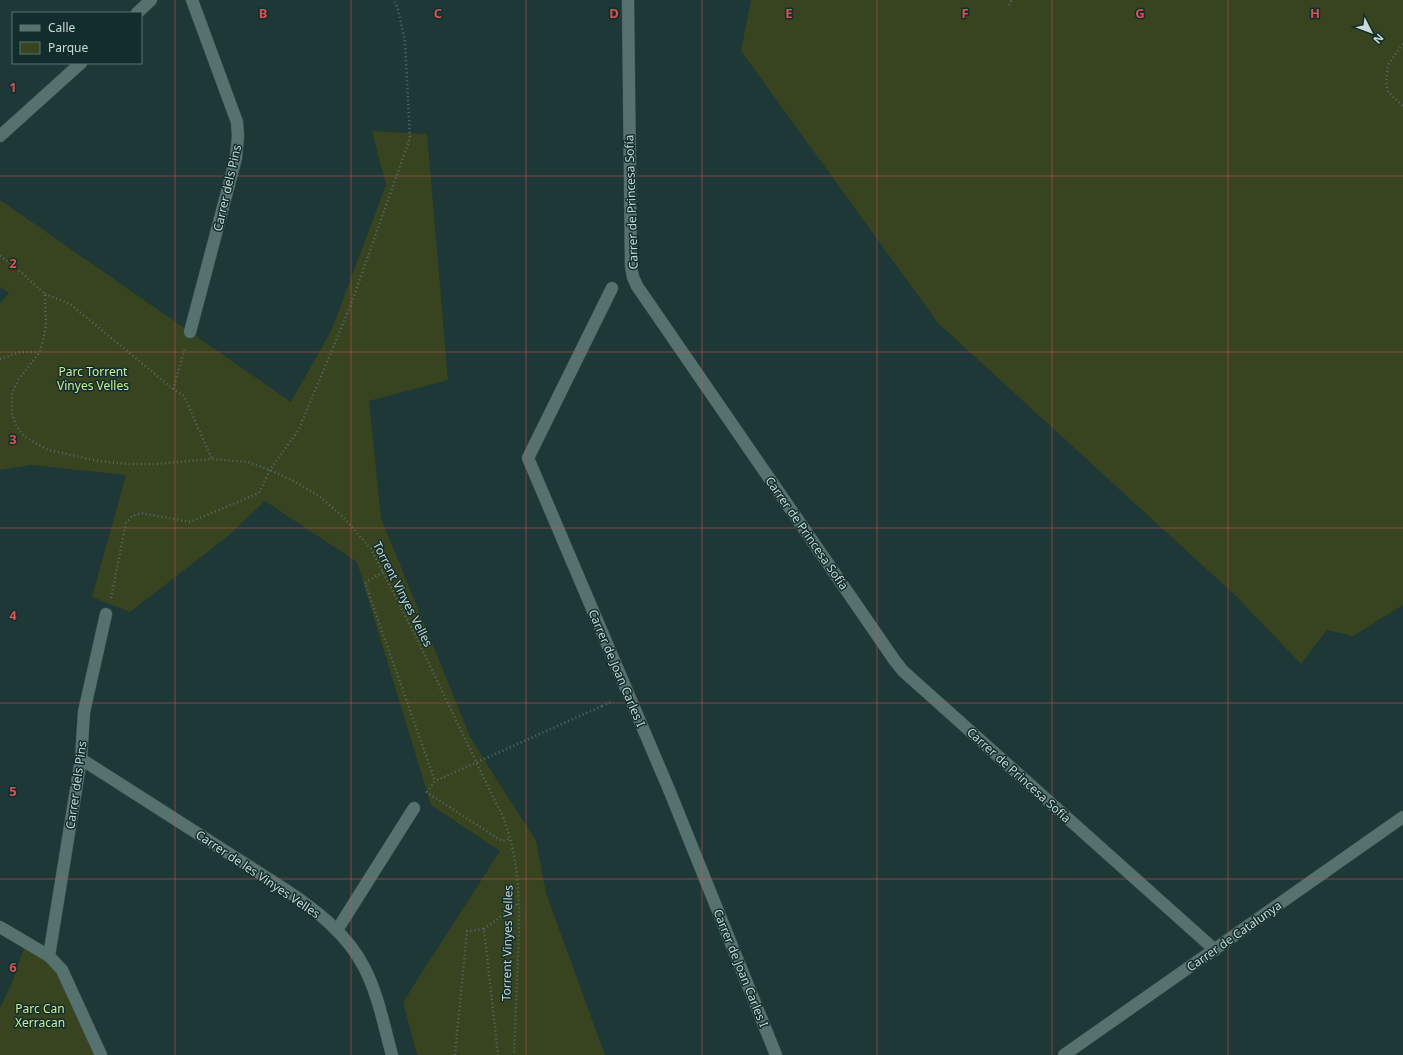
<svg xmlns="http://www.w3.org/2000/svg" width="1403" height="1055" viewBox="0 0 1403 1055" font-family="'Noto Sans',sans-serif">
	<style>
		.green { fill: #37441f }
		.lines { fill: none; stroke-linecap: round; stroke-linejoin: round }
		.street-casing { stroke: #3b5351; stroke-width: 13 }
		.path { stroke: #556c6a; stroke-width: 2.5; stroke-dasharray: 1 3; stroke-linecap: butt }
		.street { stroke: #55726f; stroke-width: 12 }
		.path-bridge { stroke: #556c6a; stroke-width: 2.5; stroke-dasharray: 1 3; stroke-linecap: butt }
		.grid { fill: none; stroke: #d35454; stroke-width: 1; stroke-opacity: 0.55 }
		.labels { text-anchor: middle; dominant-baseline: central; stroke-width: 3; stroke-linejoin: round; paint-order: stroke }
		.street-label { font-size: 12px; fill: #cadad8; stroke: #122e2c }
		.park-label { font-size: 12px; fill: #ceed99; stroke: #122e2c }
		.grid-label { font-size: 13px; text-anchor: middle; font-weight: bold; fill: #d35454; stroke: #122e2c; stroke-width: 3; stroke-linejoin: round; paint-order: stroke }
	</style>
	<rect width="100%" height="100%" fill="#1d3836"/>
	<!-- green -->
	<g class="green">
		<path d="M751 0H1403V605L1353 636 1327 630 1301 664 1236 596 938 323 741 51Z"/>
		<path d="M372 131 427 134 448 380 369 401 381 518 471 739 536 841 546 893 605 1055H417L403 1002 500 851 431 805 357 562 265 501 228 536 130 612 92 597 126 475 31 465 0 470V304L9 293 0 287V200L291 402 331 331 386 185Z"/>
		<path d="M26 943 49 956 98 1055H0V1008L11 985Z"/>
	</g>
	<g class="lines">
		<defs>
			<g id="street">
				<path d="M628 0 631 266 633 277 637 286 895 661 903 671 1215 950"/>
				<path d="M137 13 151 0"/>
				<path d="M0 136 81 63"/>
				<path d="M612 288 528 458 670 792 776 1055"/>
				<path d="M190 332 236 158 238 136 237 122 192 0"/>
				<path d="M81 759 286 890C316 910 347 934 364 967 378 994 384 1026 392 1055"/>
				<path d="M0 927 49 956 62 970 101 1055"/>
				<path d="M337 930 414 808"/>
				<path d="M49 956 81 759 84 712 106 614"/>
				<path d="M1064 1055 1403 817"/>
			</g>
		</defs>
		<!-- street casing -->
		<use href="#street" class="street-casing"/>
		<!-- path -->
		<g class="path">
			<path d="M1009 5 1012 0"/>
			<path d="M1403 44 1388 65 1386 83 1388 92 1403 106"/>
			<path d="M0 256 14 266 45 294 46 326 40 352 18 380 12 393V414L16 426 25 437 48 450 99 461 129 464H155L212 459 248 462 270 470 294 481 319 496 344 518 371 549 418 641 495 801C499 809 504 817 506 825 523 874 519 929 517 979 516 1004 515 1030 514 1055"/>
			<path d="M45 294 70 304 173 389 184 396 212 459"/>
			<path d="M0 359 20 352H39"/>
			<path d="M173 389 185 348"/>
			<path d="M383 572 365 583 435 781"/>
			<path d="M111 598 126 523 132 516 141 513 190 522 259 493 270 470 299 429 350 307 410 138 405 42 398 9 394 0"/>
			<path d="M602 706 613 701"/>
			<path d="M426 792 502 841 510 839"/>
			<path d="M427 792 435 781 444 777"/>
			<path d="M484 929 518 904"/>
			<path d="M455 1055 467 931 484 929 498 1055"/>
		</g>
		<!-- street -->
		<use href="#street" class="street"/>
		<!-- path-bridge -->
		<path class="path-bridge" d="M444 777 602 706"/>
	</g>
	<!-- grid -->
	<path class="grid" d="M175 0V1055M351 0V1055M526 0V1055M702 0V1055M877 0V1055M1052 0V1055M1228 0V1055M0 176H1403M0 352H1403M0 528H1403M0 703H1403M0 879H1403"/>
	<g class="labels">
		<!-- street labels -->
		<g class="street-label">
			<text transform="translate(227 188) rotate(-77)">Carrer dels Pins</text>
			<text transform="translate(631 202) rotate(-92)">Carrer de Princesa Sofía</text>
			<text transform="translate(807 533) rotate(55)">Carrer de Princesa Sofía</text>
			<text transform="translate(403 594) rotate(63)">Torrent Vinyes Velles</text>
			<text transform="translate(617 668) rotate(67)">Carrer de Joan Carles I</text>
			<text transform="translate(1019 775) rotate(42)">Carrer de Princesa Sofía</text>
			<text transform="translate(76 785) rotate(-82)">Carrer dels Pins</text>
			<text transform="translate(258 874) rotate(34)">Carrer de les Vinyes Velles</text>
			<text transform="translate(1234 936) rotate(-35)">Carrer de Catalunya</text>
			<text transform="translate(507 943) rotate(-89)">Torrent Vinyes Velles</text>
			<text transform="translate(741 968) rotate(68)">Carrer de Joan Carles I</text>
		</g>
		<!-- park labels -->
		<g class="park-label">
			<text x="93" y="371">Parc Torrent<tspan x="93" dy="14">Vinyes Velles</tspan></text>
			<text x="40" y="1008">Parc Can<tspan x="40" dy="14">Xerracan</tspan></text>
		</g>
	</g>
	<g class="grid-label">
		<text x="263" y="18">B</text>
		<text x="438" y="18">C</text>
		<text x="614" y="18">D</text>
		<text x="789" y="18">E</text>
		<text x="965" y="18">F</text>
		<text x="1140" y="18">G</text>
		<text x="1315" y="18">H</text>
		<text x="13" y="92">1</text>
		<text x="13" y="268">2</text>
		<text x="13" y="444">3</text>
		<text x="13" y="620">4</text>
		<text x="13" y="796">5</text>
		<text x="13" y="972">6</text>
	</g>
	<!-- legend -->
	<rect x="12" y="12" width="130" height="52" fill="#122e2c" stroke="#5c7371"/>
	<rect x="20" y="25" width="20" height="6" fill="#55726f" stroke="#5c7371"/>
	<text x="48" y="32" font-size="12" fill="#cadad8">Calle</text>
	<rect x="20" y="42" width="20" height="12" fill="#37441f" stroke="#5c7371"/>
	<text x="48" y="52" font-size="12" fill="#cadad8">Parque</text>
	<!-- north arrow -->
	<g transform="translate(1371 32) rotate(132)" stroke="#122e2c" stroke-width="3" paint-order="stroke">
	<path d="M0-3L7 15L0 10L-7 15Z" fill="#cadad8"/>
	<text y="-6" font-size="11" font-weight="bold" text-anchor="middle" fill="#cadad8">N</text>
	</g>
</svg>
